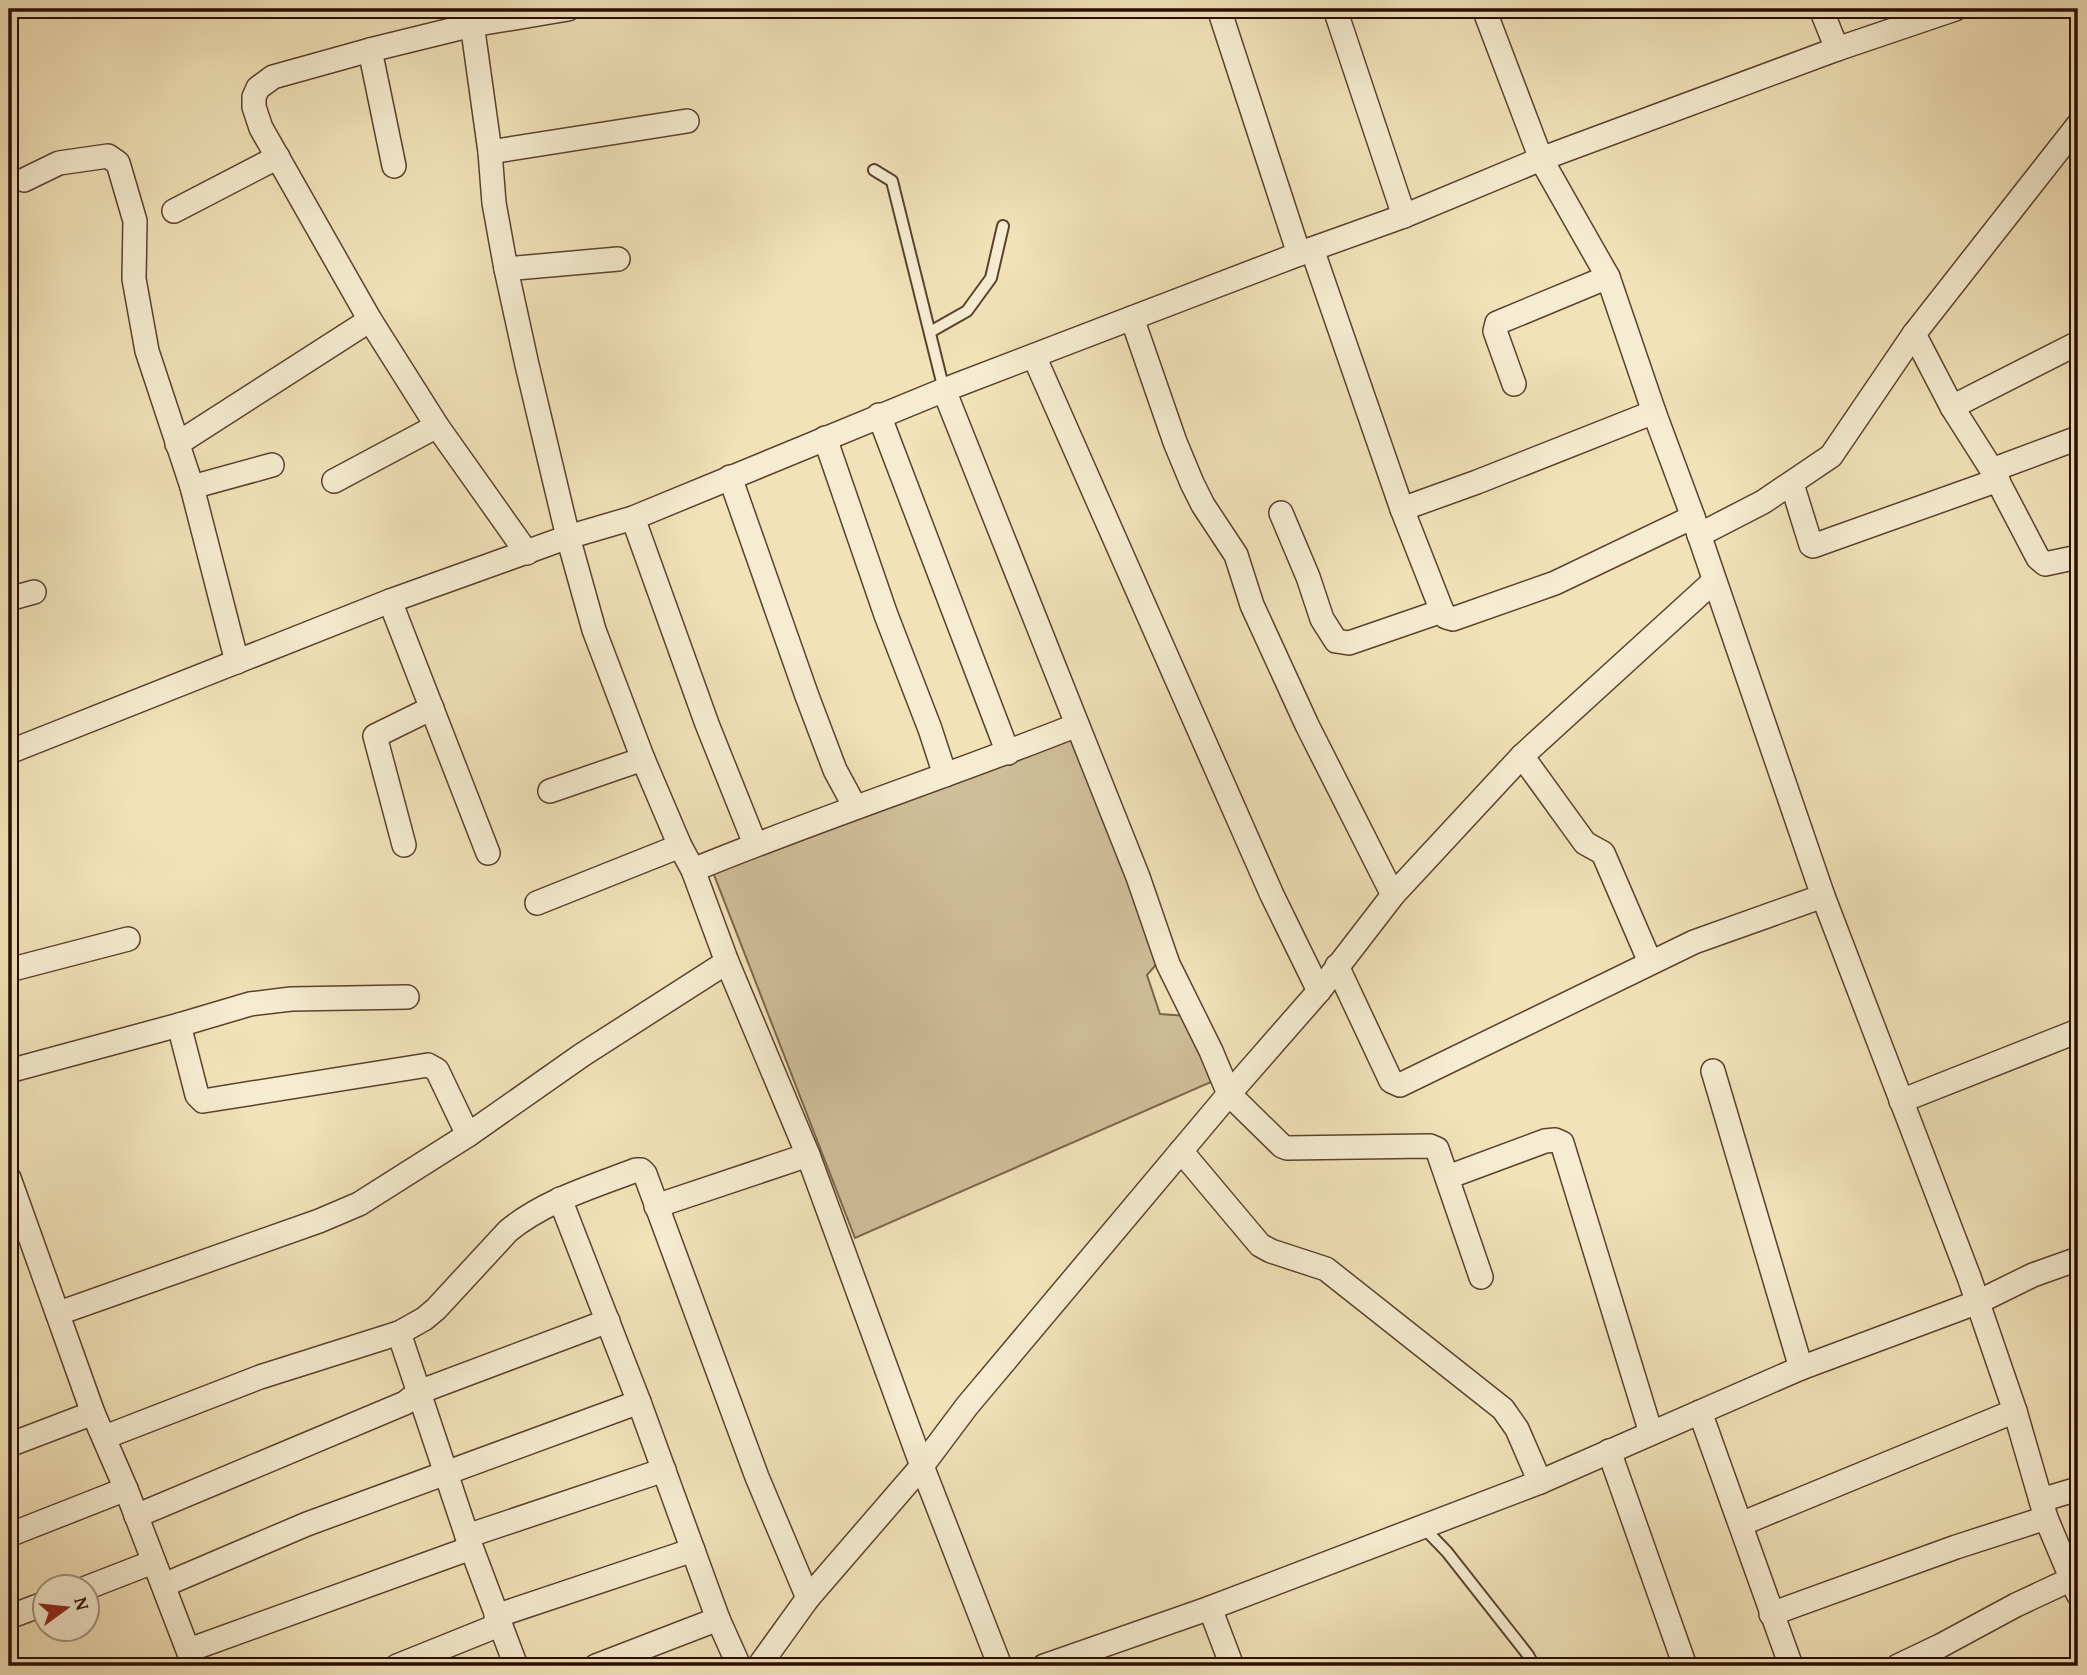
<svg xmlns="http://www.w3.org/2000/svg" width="2087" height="1675" viewBox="0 0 2087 1675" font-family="'Gentium Book Plus',serif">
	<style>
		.green { fill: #cfbe99; stroke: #7c664c; stroke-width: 2 }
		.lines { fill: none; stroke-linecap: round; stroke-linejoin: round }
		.lane-casing { stroke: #5b422e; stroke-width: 14 }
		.street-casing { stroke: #5b422e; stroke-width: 26 }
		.lane { stroke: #f6ecd1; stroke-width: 10 }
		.street { stroke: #f6ecd1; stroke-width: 23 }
	</style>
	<rect width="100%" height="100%" fill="#f1e2b8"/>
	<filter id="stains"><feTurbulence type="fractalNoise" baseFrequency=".00286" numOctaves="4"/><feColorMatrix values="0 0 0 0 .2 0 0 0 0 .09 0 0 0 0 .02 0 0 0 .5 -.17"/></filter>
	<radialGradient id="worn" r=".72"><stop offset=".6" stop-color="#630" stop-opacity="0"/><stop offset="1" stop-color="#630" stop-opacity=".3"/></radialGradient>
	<!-- green -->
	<path class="green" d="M1075 733 1161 959 1147 975 1160 1014 1187 1016 1211 1082 855 1238 711 867Z"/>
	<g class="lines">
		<defs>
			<g id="lane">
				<path d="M874 170 892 181 944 390"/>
				<path d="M930 332 967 311 991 278 1003 226"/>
				<path d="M1422 1526 1447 1552 1528 1655 1534 1666"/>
			</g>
			<g id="street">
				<path d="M470 9 490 152 494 203 506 269 527 365 568 537 594 630 643 759 680 846 693 870 727 962 808 1155 922 1466 1000 1666"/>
				<path d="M1219 9 1299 254"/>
				<path d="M1335 9 1404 216"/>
				<path d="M1484 9 1541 159 1608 277 1654 412 1693 517 1823 896 1969 1277 2015 1411 2046 1518 2078 1594"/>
				<path d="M1821 9 1837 49"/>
				<path d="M370 50 394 166"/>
				<path d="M490 152 687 121"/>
				<path d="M24 180 59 163 108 156 118 163 135 221 134 279 147 351 192 487 237 662"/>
				<path d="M174 211 278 157"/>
				<path d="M1312 249 1402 509 1442 611 1446 617 1453 619 1555 583 1693 517"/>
				<path d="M506 269 618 259"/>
				<path d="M1132 318 1175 442 1192 483 1203 505 1236 555 1252 605 1307 725 1393 895"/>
				<path d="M1914 334 1952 407 1992 470 2038 558 2045 564 2078 557"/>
				<path d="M1034 356 1272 895 1319 991"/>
				<path d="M1514 384 1495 331 1497 323 1608 277"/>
				<path d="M944 390 1138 877 1168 964 1211 1051 1229 1094 1282 1146 1287 1148 1430 1146 1437 1149 1481 1277"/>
				<path d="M1952 407 2078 343"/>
				<path d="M879 415 1008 753"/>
				<path d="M825 438 886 615 930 729 945 775"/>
				<path d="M177 444 370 320"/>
				<path d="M1992 470 2078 438"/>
				<path d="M730 477 807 696 835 770 855 807"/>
				<path d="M334 481 437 426"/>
				<path d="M1792 484 1811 545 1813 546 1998 480"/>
				<path d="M192 487 272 465"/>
				<path d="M1402 509 1477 482 1654 412"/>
				<path d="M1281 513 1308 577 1322 619 1336 641 1349 643 1442 611"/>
				<path d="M633 518 707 724 755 844"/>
				<path d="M1699 535 1763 502 1831 456 1914 334 2078 125"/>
				<path d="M527 553 437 426 370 320 261 128 254 107V97L258 88 273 77 370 50 472 25 568 9"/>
				<path d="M9 599 34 592"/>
				<path d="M390 601 488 853"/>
				<path d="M9 752 390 601 568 537 633 518 944 390 1312 249 1404 216 1541 159 1837 49 1955 9"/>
				<path d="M1522 756 1585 843 1603 853 1650 962"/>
				<path d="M550 791 643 759"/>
				<path d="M404 845 375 736 432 708"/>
				<path d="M693 870C819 818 949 776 1077 725"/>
				<path d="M537 903 680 846"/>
				<path d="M1337 966 1391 1081 1400 1085 1694 942 1823 896"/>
				<path d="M9 970 128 939"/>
				<path d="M179 1025 197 1095 203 1101 428 1065 437 1070 468 1135"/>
				<path d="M9 1071 179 1025 250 1004 291 999 407 997"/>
				<path d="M1713 1071 1801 1368"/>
				<path d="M1901 1101 2078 1031"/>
				<path d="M1181 1151 1260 1245 1271 1251 1326 1269 1503 1409 1517 1429 1540 1482"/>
				<path d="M1448 1177 1545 1141 1555 1140 1562 1143 1651 1433"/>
				<path d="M9 1178 93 1413 126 1489 194 1666"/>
				<path d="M560 1199 639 1402 718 1619 739 1666"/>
				<path d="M656 1206 808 1155"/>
				<path d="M59 1313 319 1221 359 1204 468 1135 582 1055 727 962"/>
				<path d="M399 1333 467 1536 516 1666"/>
				<path d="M1700 1412 1791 1666"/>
				<path d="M105 1437 260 1377 399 1333 424 1319 436 1309 508 1231C544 1201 592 1187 636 1170H641L645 1174 757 1477 808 1598"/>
				<path d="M9 1445 93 1413"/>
				<path d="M1609 1451 1685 1666"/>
				<path d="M2041 1500 2078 1489"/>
				<path d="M136 1516 405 1403 419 1392 608 1321"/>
				<path d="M1741 1524 2015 1411"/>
				<path d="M9 1535 126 1489"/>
				<path d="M467 1536 664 1470"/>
				<path d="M164 1585 307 1524 639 1402"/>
				<path d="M86 1588 153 1562"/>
				<path d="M1210 1608 1232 1666"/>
				<path d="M1771 1614 1956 1547 2046 1518"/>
				<path d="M496 1616 693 1550"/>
				<path d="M9 1617 46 1603"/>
				<path d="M189 1650 471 1548"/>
				<path d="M397 1666 499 1625"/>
				<path d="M596 1666 718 1619"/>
				<path d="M759 1666 808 1598 922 1466 967 1406 1229 1094 1319 991 1393 895 1522 756 1714 581"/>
				<path d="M1044 1666 1210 1608 1540 1482 1801 1368 1978 1302 2033 1275 2078 1259"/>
				<path d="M1898 1666 1940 1646 2016 1605 2078 1576"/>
			</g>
		</defs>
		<!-- lane casing -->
		<use href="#lane" class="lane-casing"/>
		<!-- street casing -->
		<use href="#street" class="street-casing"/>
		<!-- lane -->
		<use href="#lane" class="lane"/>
		<!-- street -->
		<use href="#street" class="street"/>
	</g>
	<!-- margin -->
	<rect width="2087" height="1675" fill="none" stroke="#f1e2b8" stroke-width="35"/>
	<rect x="10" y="10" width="2066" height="1654" fill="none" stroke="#290d00" stroke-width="3.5"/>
	<rect x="18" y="18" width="2052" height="1640" fill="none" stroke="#290d00" stroke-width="2"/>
	<!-- north arrow -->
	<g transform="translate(66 1608) rotate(75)"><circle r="33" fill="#f6ecd1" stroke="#a4937d" stroke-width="2"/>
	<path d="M0-5L12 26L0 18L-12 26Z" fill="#8f2418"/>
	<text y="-10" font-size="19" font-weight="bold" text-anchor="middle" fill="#290d00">N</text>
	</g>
	<rect width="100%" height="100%" filter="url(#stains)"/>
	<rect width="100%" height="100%" fill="url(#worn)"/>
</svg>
